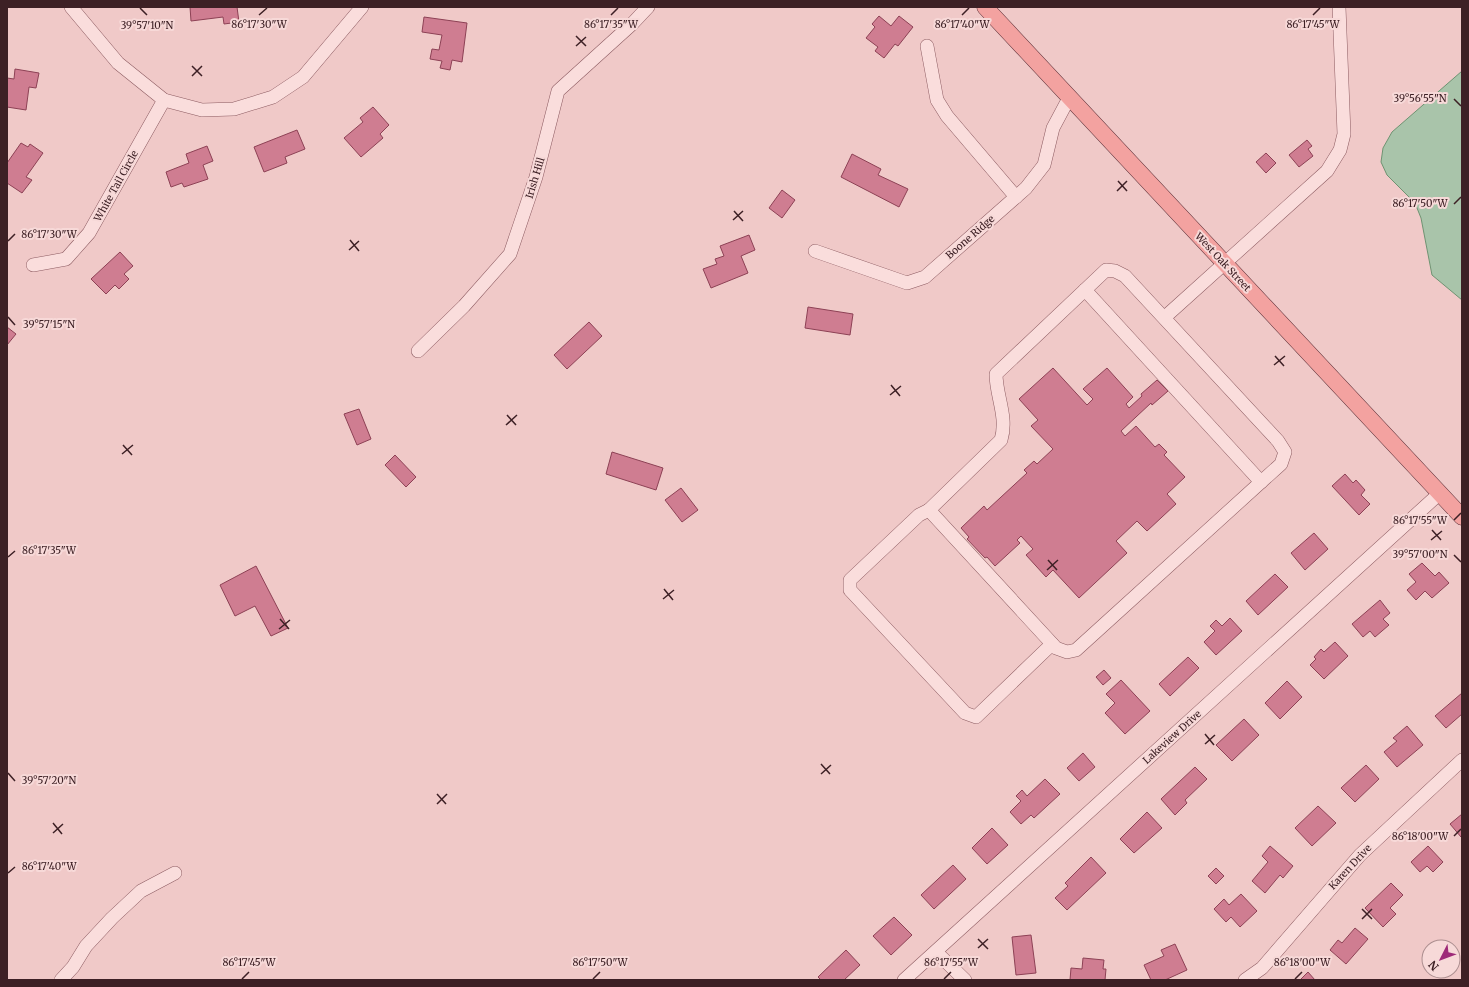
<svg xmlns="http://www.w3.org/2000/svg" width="1469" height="987" viewBox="0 0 1469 987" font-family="Merriweather,serif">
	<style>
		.water { fill: #a9c4aa; stroke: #6f9372 }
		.building { fill: #cf7d91; stroke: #8d4155 }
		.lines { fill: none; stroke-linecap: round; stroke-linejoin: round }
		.minor-casing { stroke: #8d5c62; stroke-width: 14 }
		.major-casing { stroke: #5b3038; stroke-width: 17 }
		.minor { stroke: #fadddc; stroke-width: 13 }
		.major { stroke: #f3a2a0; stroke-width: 16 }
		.ticks { fill: none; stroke: #3d2025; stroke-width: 1.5 }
		.labels { text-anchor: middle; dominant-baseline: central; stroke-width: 4; stroke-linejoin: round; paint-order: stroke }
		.street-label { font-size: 10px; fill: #3d2025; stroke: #f7d9d8 }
		.ticks-label { font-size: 10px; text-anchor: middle; fill: #3d2025; stroke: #f7d9d8; stroke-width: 4; stroke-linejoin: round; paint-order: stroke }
	</style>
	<rect width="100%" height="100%" fill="#f0c9c8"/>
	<!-- water -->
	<path class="water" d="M1462 71V300L1432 275 1421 218 1415 203 1387 175 1381 162 1383 148 1392 132Z"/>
	<!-- building -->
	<g class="building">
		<path d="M190 7H237L239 22 224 24 223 17 191 21Z"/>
		<path d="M879 16 891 26 899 16 913 27 898 46 895 44 884 58 875 51 878 47 866 38 875 27 872 24Z"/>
		<path d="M424 17 467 23 462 62 452 60 450 70 440 68 442 61 430 59 432 49 439 50 442 35 422 32Z"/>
		<path d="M15 69 39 73 36 88 29 87 26 110 7 107V78L14 79Z"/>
		<path d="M373 107 389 125 380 134 383 138 361 157 344 138 363 122 360 118Z"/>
		<path d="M297 130 305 149 285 157 287 163 264 172 254 147Z"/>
		<path d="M1307 140 1312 146 1308 149 1313 156 1299 167 1289 155Z"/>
		<path d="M21 143 28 147 30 144 43 153 26 177 32 180 22 193 7 183V163Z"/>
		<path d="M207 146 213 161 203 165 208 179 184 187 182 183 171 187 166 172 189 163 186 154Z"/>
		<path d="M1266 153 1276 163 1266 173 1256 162Z"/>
		<path d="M852 154 881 169 878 175 908 189 899 207 841 177Z"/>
		<path d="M782 190 795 200 782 218 769 208Z"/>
		<path d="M749 235 755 250 741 256 748 273 711 288 703 269 717 264 715 259 724 256 720 246Z"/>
		<path d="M120 252 133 266 124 274 129 279 119 289 115 285 106 294 91 279Z"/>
		<path d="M808 307 853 314 850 335 805 328Z"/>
		<path d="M589 322 602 336 567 369 554 355Z"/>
		<path d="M7 327 16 334 7 345Z"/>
		<path d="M1053 368 1087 405 1093 399 1083 389 1107 368 1133 397 1126 404 1129 408 1142 396 1141 394 1157 380 1168 391 1152 405 1151 403 1121 431 1125 436 1136 426 1155 447 1159 444 1167 452 1164 455 1185 477 1167 494 1176 504 1147 531 1137 521 1116 541 1127 553 1079 598 1053 570 1046 577 1026 555 1033 549 1021 536 1017 540 1020 543 995 566 987 557 985 558 967 539 969 537 961 528 984 506 987 510 1027 473 1024 470 1034 461 1037 464 1053 449 1031 426 1038 420 1019 399Z"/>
		<path d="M359 409 371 439 357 445 344 414Z"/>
		<path d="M612 452 663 468 656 490 606 474Z"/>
		<path d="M395 455 416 477 406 487 385 465Z"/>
		<path d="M1345 474 1353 483 1356 480 1365 490 1361 495 1370 504 1359 515 1332 486Z"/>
		<path d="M681 488 698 510 682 522 665 500Z"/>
		<path d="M1314 533 1328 549 1305 570 1291 553Z"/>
		<path d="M1422 563 1435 576 1439 572 1449 583 1432 598 1425 591 1416 600 1407 590 1416 582 1409 574Z"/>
		<path d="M256 566 288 628 271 636 255 606 235 616 220 585Z"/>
		<path d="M1275 574 1288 587 1258 615 1246 601Z"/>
		<path d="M1380 600 1390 613 1383 619 1389 625 1375 637 1370 631 1363 637 1352 624Z"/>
		<path d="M1230 618 1242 631 1216 655 1204 642 1215 631 1210 626 1216 620 1222 626Z"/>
		<path d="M1335 642 1348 656 1324 679 1310 665 1316 659 1314 657 1321 649 1324 652Z"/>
		<path d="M1188 657 1199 668 1170 696 1159 684Z"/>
		<path d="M1104 670 1111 678 1103 685 1096 677Z"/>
		<path d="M1121 680 1150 711 1125 734 1105 713 1115 703 1106 694Z"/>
		<path d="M1287 681 1302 697 1280 719 1265 703Z"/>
		<path d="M1462 693V714L1446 728 1435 716Z"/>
		<path d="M1244 719 1259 735 1232 761 1216 745Z"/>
		<path d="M1407 726 1423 745 1397 767 1384 752 1397 741 1393 738Z"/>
		<path d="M1083 753 1095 767 1079 781 1067 768Z"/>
		<path d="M1366 765 1379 779 1355 802 1341 788Z"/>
		<path d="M1195 767 1207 779 1185 800 1187 803 1175 815 1161 799Z"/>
		<path d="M1045 779 1060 794 1034 818 1031 815 1021 824 1010 812 1021 801 1016 796 1022 790 1027 796Z"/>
		<path d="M1318 806 1336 823 1312 846 1295 828Z"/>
		<path d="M1147 812 1162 828 1134 853 1120 839Z"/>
		<path d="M1462 814V836L1461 837 1450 824Z"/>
		<path d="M992 828 1008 845 987 864 972 848Z"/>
		<path d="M1270 846 1293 866 1283 878 1280 875 1265 893 1252 881 1268 862 1262 856Z"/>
		<path d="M1428 846 1443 862 1433 872 1427 866 1420 872 1411 862Z"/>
		<path d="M1091 857 1106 873 1067 910 1055 898 1068 886 1065 883Z"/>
		<path d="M953 865 966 879 934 909 921 895Z"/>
		<path d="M1216 868 1224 876 1216 884 1208 876Z"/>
		<path d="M1391 883 1403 895 1390 908 1396 914 1383 927 1365 908Z"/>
		<path d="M1241 894 1257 911 1240 927 1231 917 1226 922 1214 909 1224 899 1229 905Z"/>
		<path d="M894 917 912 935 891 955 873 936Z"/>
		<path d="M1355 928 1368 939 1346 964 1330 950 1338 940 1342 943Z"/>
		<path d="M1031 935 1036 973 1016 975 1012 937Z"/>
		<path d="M1175 944 1187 970 1165 980H1151L1144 965 1164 956 1161 950Z"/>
		<path d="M846 950 860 965 844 980H821L818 977Z"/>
		<path d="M1083 958 1104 960 1103 969H1106L1105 980H1070L1071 968 1082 969Z"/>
		<path d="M1308 972 1315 980H1300Z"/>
	</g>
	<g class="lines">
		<defs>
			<g id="minor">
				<path d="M71 7 118 63 164 100 202 110 234 109 273 97 303 77 362 7"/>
				<path d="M927 46 937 100 947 116 1016 197"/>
				<path d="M815 251 907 283 925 277 1026 188 1044 165 1053 128 1069 98"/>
				<path d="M33 265 66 259 89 233 164 100"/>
				<path d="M1106 270 1115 271 1125 276 1278 441 1285 452 1281 464 1261 482 1076 650 1067 652 1056 648 929 510 1001 440C1008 417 996 396 996 374Z"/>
				<path d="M1085 290 1261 482"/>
				<path d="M1165 317 1327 171 1340 150 1344 134 1339 7"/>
				<path d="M418 351 464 306 510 254 536 177 558 91 632 24 648 7"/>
				<path d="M929 510 919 515 850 580V590L965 713 976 717 1052 644"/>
				<path d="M936 952 965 980"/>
				<path d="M61 980 73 967 86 946 112 918 141 891 175 873"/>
				<path d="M904 980 1440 493"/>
				<path d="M1245 980 1262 968 1360 855 1462 760"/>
			</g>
			<path id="major" d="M985 7 1462 517"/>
		</defs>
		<!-- minor casing -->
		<use href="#minor" class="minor-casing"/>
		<!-- major casing -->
		<use href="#major" class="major-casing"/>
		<!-- minor -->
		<use href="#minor" class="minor"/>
		<!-- major -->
		<use href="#major" class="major"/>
	</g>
	<!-- ticks -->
	<path class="ticks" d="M140 8 147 15M259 15 267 8M611 15 618 8M962 15 969 8M1313 15 1320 8M576 36 586 46M576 46 586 37M192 66 202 76M192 76 202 66M1454 99 1461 106M1118 181 1127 191M1117 191 1127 181M1454 204 1461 197M734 211 743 221M733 220 743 211M350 240 359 251M8 241 15 234M349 250 359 241M8 317 15 325M1275 356 1284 366M1274 365 1285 356M891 385 900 396M890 395 901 386M507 415 516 425M506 425 517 415M123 445 132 455M122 454 133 445M1454 520 1461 513M1432 530 1441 540M1431 540 1442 531M1454 555 1461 562M8 557 15 551M1048 560 1057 570M1047 570 1058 560M664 589 673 600M663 599 674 590M280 619 289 629M279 629 290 620M1205 734 1214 745M1205 744 1215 735M821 764 830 774M8 773 15 781M821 774 831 765M437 794 446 804M437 804 447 794M53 823 62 834M53 833 63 824M1454 836 1461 829M8 873 15 867M1362 909 1372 919M1362 919 1372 909M978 939 988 949M978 948 988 939M242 979 249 972M593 979 600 972M944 979 951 972M1295 979 1302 972"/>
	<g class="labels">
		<!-- street labels -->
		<g class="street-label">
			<text transform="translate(535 178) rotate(-73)">Irish Hill</text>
			<text transform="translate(116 186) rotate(-61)">White Tail Circle</text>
			<text transform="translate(970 237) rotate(-41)">Boone Ridge</text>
			<text transform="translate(1223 262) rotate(47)">West Oak Street</text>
			<text transform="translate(1172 737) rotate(-42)">Lakeview Drive</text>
			<text transform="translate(1350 867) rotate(-47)">Karen Drive</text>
		</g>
	</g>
	<g class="ticks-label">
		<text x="259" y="28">86°17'30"W</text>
		<text x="611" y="28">86°17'35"W</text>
		<text x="962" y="28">86°17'40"W</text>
		<text x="1313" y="28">86°17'45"W</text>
		<text x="147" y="29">39°57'10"N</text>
		<text x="1420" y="102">39°56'55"N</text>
		<text x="1420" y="207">86°17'50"W</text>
		<text x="49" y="238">86°17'30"W</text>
		<text x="49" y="328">39°57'15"N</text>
		<text x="1420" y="524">86°17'55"W</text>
		<text x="49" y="554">86°17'35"W</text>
		<text x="1420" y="558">39°57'00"N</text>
		<text x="49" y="784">39°57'20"N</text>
		<text x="1420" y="840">86°18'00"W</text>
		<text x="49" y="870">86°17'40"W</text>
		<text x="249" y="966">86°17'45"W</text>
		<text x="600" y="966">86°17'50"W</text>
		<text x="951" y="966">86°17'55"W</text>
		<text x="1302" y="966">86°18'00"W</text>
	</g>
	<!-- border -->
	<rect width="1469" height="987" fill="none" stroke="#3d2025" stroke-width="16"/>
	<!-- north arrow -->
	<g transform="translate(1441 959) rotate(228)"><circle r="19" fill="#f7d9d8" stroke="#ad8f90"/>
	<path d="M0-3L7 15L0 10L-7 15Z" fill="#9e2a78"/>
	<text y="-6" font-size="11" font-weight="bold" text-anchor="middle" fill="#3d2025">N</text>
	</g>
</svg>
